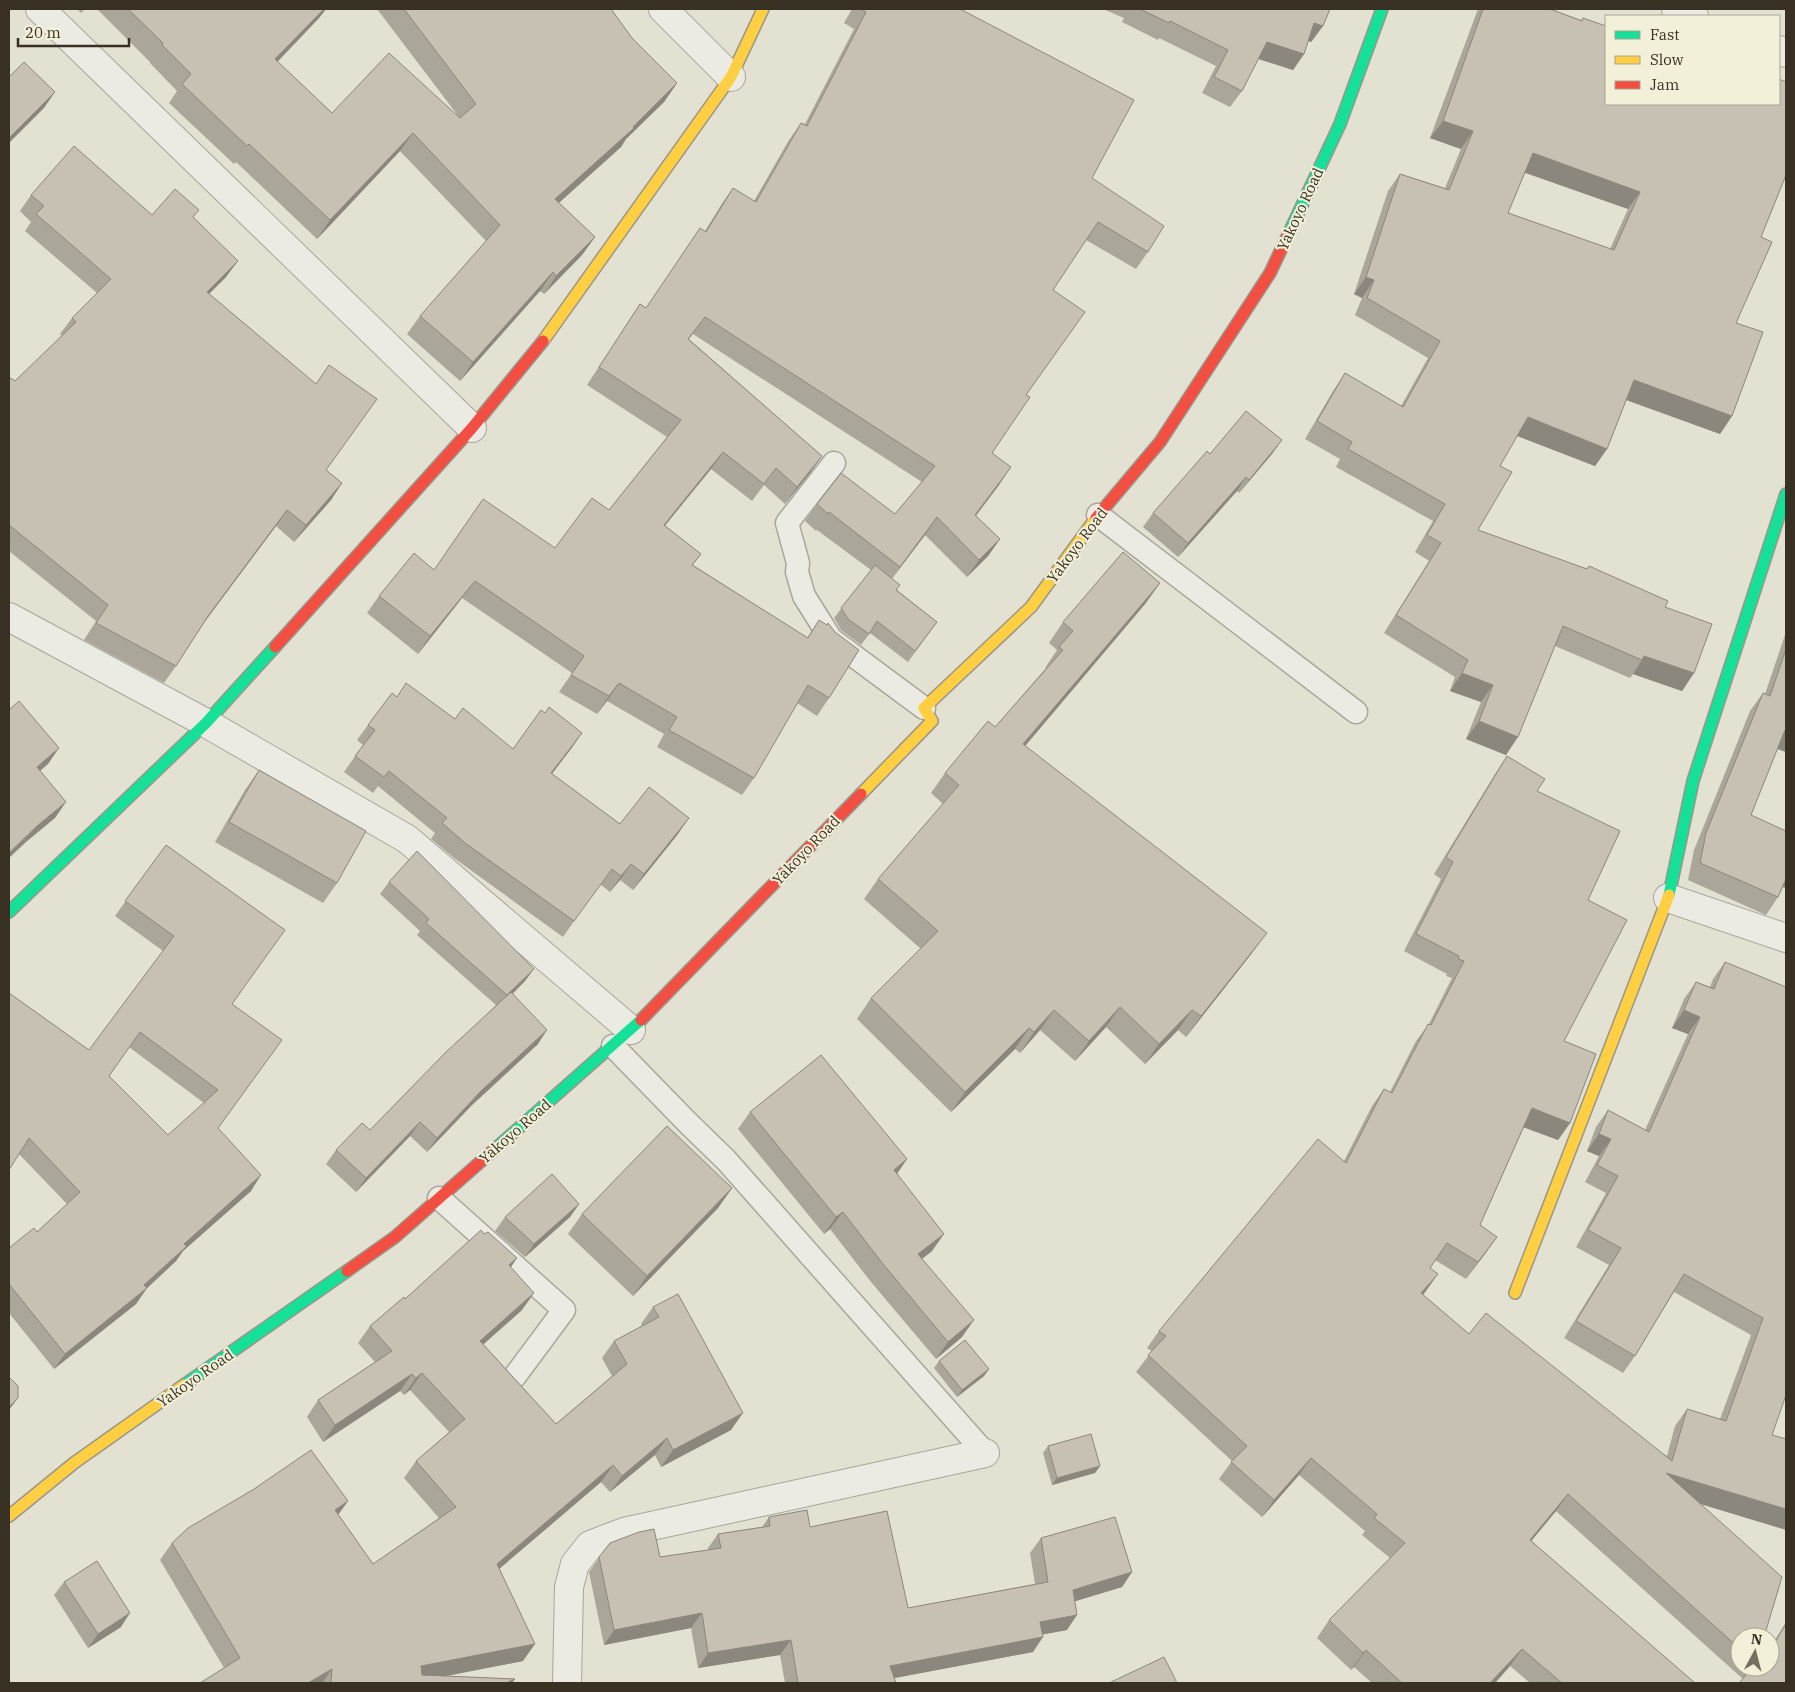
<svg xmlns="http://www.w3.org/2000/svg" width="1795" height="1692" viewBox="0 0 1795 1692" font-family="'IBM Plex Serif',serif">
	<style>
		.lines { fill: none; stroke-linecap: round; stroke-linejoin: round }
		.lane-casing { stroke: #a9a69a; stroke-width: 25 }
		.street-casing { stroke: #a9a69a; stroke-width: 30 }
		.fast-casing { stroke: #99968a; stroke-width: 14 }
		.slow-casing { stroke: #99968a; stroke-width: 14 }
		.jam-casing { stroke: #99968a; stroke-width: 14 }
		.lane { stroke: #ecebe3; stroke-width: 22 }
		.street { stroke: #ecebe3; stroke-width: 28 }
		.fast { stroke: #16e098; stroke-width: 11 }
		.slow { stroke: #ffcf43; stroke-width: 11 }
		.jam { stroke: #f24e42; stroke-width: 11 }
		.wall { fill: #aba69a; fill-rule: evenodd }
		.shaded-wall { fill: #8b877d }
		.building { fill: #c7c1b3; stroke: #8b877d; fill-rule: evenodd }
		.labels { text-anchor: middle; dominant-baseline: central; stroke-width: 4; stroke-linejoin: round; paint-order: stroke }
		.street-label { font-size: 15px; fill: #383123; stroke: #f3f0da }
	</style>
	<rect width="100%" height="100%" fill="#e3e1d2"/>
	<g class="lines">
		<defs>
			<g id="lane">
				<path d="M834 463 787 523 798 563 797 572 804 596 831 639 924 708"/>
				<path d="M1098 515 1356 712"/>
				<path d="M613 1046 687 1122 726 1160 985 1453"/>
				<path d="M439 1198 564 1310 515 1376"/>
			</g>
			<g id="street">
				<path d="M40 9 472 428"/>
				<path d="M663 9 731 77"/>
				<path d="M1676 9 1694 16"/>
				<path d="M1779 50 1786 53"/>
				<path d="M9 617 206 723 407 839 631 1030"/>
				<path d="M1668 898 1786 938"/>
				<path d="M567 1683 569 1587 575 1564 590 1545 624 1532 985 1453"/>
			</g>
			<g id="fast">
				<path d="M1289 233 1340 124 1382 9"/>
				<path d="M1669 895 1693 781 1786 494"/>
				<path d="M9 912 206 723 275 647"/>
				<path d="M495 1149 641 1020"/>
				<path d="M184 1385 347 1271"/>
			</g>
			<g id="slow">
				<path d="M543 341 731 77 763 9"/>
				<path d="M861 794 932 721 924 708 1031 607 1096 518"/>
				<path d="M1515 1293 1669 895"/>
				<path d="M9 1516 74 1463 184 1385"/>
			</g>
			<g id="jam">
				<path d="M1096 518 1160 442 1270 273 1289 233"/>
				<path d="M275 647 472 428 543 341"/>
				<path d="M641 1020 861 794"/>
				<path d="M347 1271 395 1237 495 1149"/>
			</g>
		</defs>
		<!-- lane casing -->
		<use href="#lane" class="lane-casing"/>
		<!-- street casing -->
		<use href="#street" class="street-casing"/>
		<!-- fast casing -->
		<use href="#fast" class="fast-casing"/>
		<!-- slow casing -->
		<use href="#slow" class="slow-casing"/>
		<!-- jam casing -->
		<use href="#jam" class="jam-casing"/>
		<!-- lane -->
		<use href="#lane" class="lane"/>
		<!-- street -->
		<use href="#street" class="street"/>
		<!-- fast -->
		<use href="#fast" class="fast"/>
		<!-- slow -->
		<use href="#slow" class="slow"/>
		<!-- jam -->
		<use href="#jam" class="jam"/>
	</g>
	<!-- wall -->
	<g class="wall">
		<path d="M77 9H85L81 13Z"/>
		<path d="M97 9H326L319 18 277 62 332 113 459 117 377 9H611L632 38 677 83 664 102 626 139 621 147 559 203 595 237 582 255 544 294 540 291 460 381 407 334 420 316 486 241 400 151 317 239 236 162 234 164 169 103 177 91 150 63V62Z"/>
		<path d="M852 9H960L1092 178 1148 252 1136 269 1086 240 1053 290 1026 395 992 453 999 485 976 516 1000 539 988 556 967 577 925 535 892 578 897 590 937 622 908 662 870 633 861 645 841 630 834 618 871 570 817 530 816 531 805 521 817 504 895 514 922 482 693 334 689 339 822 456 810 473 785 504 764 485 752 501 711 469 665 526 701 554 693 565 807 638 819 620 829 698 817 716 797 703 754 778 742 795 657 747 664 734 607 701 597 714 559 692 572 673 462 598 418 654 367 613 379 596 434 570 555 548 609 510 667 437 587 385 640 304 646 308 705 231 721 205 733 188 754 201 789 140 801 123 805 124 854 29 844 23Z"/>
		<path d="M1103 9H1330L1323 26 1311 42 1308 41 1304 54 1293 70 1258 59 1242 91 1230 107 1202 93 1216 66 1159 38 1158 40 1122 22 1124 18Z"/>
		<path d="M1478 9H1550L1581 20 1583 18 1761 237 1736 323 1732 416 1720 434 1626 400 1607 449 1595 466 1517 436 1500 466 1478 530 1587 569 1589 566 1665 607 1694 673 1682 691 1633 674 1630 678 1555 646 1506 755 1466 739 1481 702 1450 691 1455 677 1384 633 1429 561 1415 552 1433 521 1336 467 1340 459 1305 439 1333 391 1345 373 1401 406 1428 358 1355 315 1362 298 1354 294 1388 191 1400 174 1445 188 1461 149 1430 138ZM1525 172 1628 209 1610 249 1508 213Z"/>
		<path d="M31 195 152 215 193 218 226 277 209 294 326 470 342 483 331 500 294 542 276 526 204 623 176 666 164 683 84 640 96 621 9 551V377L15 381 62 336 60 334 72 318 97 293 25 231 31 222 20 211Z"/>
		<path d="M1210 454H1272L1239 493 1237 491 1178 557 1143 527 1153 513Z"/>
		<path d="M1160 583 1145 604 1025 746 1252 953 1186 1037 1178 1030 1145 1064 1106 1027 1075 1061 1040 1030 1020 1053 1015 1049 951 1112 857 1019 871 998 921 949 864 899 878 879 943 804 931 793 945 773 995 727 1046 668H1045L1057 650 1049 643 1063 622Z"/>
		<path d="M1786 632V752L1777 749 1751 815 1783 887 1778 897 1766 915 1688 880 1694 850 1750 711 1763 693 1765 694Z"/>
		<path d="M397 697 455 719 513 749 545 713 582 733 552 774 620 824 678 834 633 890 620 880 610 892 600 884 563 937 454 858 431 839 435 833 378 786 373 793 344 772 363 745 357 740 368 725Z"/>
		<path d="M1507 756 1537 791 1588 900 1564 1041 1570 1123 1558 1140 1524 1127 1480 1225 1497 1237 1466 1279 1435 1260 1430 1268 1426 1291 1423 1295 1469 1334 1667 1456 1675 1426 1687 1409 1720 1419 1751 1335 1674 1292 1635 1356 1623 1373 1564 1338 1609 1265 1576 1247 1606 1193 1585 1182 1599 1156 1587 1151 1596 1127 1608 1110 1645 1130 1688 1034 1672 1028 1684 999 1696 982 1710 987 1713 979 1725 962 1786 1395 1701 1504 1740 1637V1667H1770V1648L1786 1622V1683L1743 1679 1556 1511 1531 1541 1695 1683H1530L1510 1666 1495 1683H1372L1354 1667 1351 1670 1317 1638 1329 1620 1390 1558 1362 1535 1365 1531 1299 1475 1262 1517 1219 1479 1232 1461 1136 1372 1152 1351 1147 1348 1159 1331 1344 1161 1372 1106 1384 1089 1390 1092 1416 1041 1429 1024 1452 978 1446 976 1447 974 1404 951 1441 879 1434 874 1495 774Z"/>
		<path d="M259 770 337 883 323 903 215 842 245 790Z"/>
		<path d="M166 845 232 1004 218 1128 251 1191 183 1251 176 1261 147 1288 136 1304 54 1369 9 1313V1248L37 1232 67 1204 19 1154 9 993 89 1050 163 951 115 916ZM129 1047 204 1103 168 1135 109 1076Z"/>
		<path d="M389 882 525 981 513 994 538 1044 472 1105 427 1152 410 1136 356 1192 326 1164 336 1150 370 1130 496 1005 417 935 420 931 380 894Z"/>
		<path d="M750 1112 907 1159 897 1173 932 1251 922 1259 962 1337 936 1359 871 1282 830 1229 824 1234 738 1129Z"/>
		<path d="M732 1188 718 1208 633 1296 568 1234 582 1214Z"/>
		<path d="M579 1204 570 1217 525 1257 495 1231 505 1217Z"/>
		<path d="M484 1234 517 1258 511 1267 522 1310 483 1344 556 1424 612 1376 602 1358 614 1341 642 1326 641 1324 653 1307 731 1430 661 1467 655 1455 610 1492 601 1482 499 1569 523 1661 447 1676 515 1679 512 1683H200L224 1668 160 1560 172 1543 348 1501 338 1514 373 1564 439 1518 404 1478 416 1461 449 1432 410 1390 404 1395 400 1391 323 1442 307 1417 318 1400 375 1362 358 1343 370 1326 405 1299Z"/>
		<path d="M939 1361 989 1369 984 1376 957 1397 934 1368Z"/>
		<path d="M1048 1446 1100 1466 1095 1473 1052 1485 1043 1453Z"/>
		<path d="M769 1517 810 1527 908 1608 1035 1584 1030 1553 1041 1538 1132 1572 1122 1587 1075 1601 1067 1630 1043 1634 1033 1652 894 1678 896 1683H785L780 1655 698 1668 691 1628 604 1645 589 1572 610 1543 660 1557 708 1550V1548L718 1534 762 1527Z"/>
		<path d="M64 1582 121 1627 88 1648 54 1595Z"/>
	</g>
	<!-- shaded-wall -->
	<g class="shaded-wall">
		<path d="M324 9H326L319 18 262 78 275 59Z"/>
		<path d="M1314 23 1323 26 1311 42 1303 39Z"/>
		<path d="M1267 42 1304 54 1293 70 1256 58Z"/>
		<path d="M677 83 664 102 626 139 621 147 543 217 555 199 633 127Z"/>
		<path d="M55 92 44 108 9 143V138Z"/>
		<path d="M1443 121 1473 131 1461 149 1430 138Z"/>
		<path d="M413 133 400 151 317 239 330 220Z"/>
		<path d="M1533 153 1640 192 1628 209 1520 171Z"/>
		<path d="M595 237 582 255 544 294 556 276Z"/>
		<path d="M238 261 226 277 195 308 207 292Z"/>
		<path d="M553 272 540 291 460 381 473 362Z"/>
		<path d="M1366 277 1374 280 1362 298 1354 294Z"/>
		<path d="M1634 380 1732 416 1720 434 1621 398Z"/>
		<path d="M1528 417 1607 449 1595 466 1515 435Z"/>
		<path d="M1282 440 1272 454 1239 493 1249 480Z"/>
		<path d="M723 452 711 469 651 542 664 525Z"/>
		<path d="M822 456 810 473 785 504 797 487Z"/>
		<path d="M1011 467 999 485 963 532 975 515Z"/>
		<path d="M1246 477 1237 491 1178 557 1188 543Z"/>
		<path d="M342 483 331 500 294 542 306 525Z"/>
		<path d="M287 510 276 526 196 633 208 616Z"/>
		<path d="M937 517 925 535 888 584 900 567Z"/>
		<path d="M1000 539 988 556 967 577 979 560Z"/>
		<path d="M475 581 462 598 418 654 430 636Z"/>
		<path d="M1160 583 1145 604 1009 765 1023 744Z"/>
		<path d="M1644 656 1694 673 1682 691 1633 674 1642 660Z"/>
		<path d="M1462 673 1493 685 1481 702 1450 691Z"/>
		<path d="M619 683 607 701 597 714 609 696Z"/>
		<path d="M1479 721 1518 737 1506 755 1466 739Z"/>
		<path d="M1785 730H1786V752L1773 747Z"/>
		<path d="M582 733 571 749 540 789 551 773Z"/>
		<path d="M59 748 48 764 26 783 37 767Z"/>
		<path d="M66 802 55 818 26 842 9 858V853L37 826Z"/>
		<path d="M689 818 678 834 633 890 644 874Z"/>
		<path d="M631 864 620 880 610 892 621 876Z"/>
		<path d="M1786 875V888L1779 886Z"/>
		<path d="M1267 933 1252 953 1186 1037 1201 1016Z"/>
		<path d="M534 969 525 981 498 1007 507 995Z"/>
		<path d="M1120 1007 1106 1027 1075 1061 1089 1041Z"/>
		<path d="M1054 1010 1040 1030 1020 1053 1034 1032Z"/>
		<path d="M1192 1010 1178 1030 1145 1064 1159 1044Z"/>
		<path d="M1684 1010 1700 1017 1688 1034 1672 1028Z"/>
		<path d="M1029 1028 1015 1049 951 1112 965 1092Z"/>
		<path d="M547 1030 538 1044 472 1105 427 1152 437 1138 481 1091Z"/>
		<path d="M1532 1108 1570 1123 1558 1140 1520 1126Z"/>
		<path d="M420 1122 410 1136 356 1192 366 1178Z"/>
		<path d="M1599 1134 1611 1139 1599 1156 1587 1151Z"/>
		<path d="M907 1159 895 1177 894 1170Z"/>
		<path d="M261 1175 251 1191 183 1251 176 1261 143 1292 147 1288 136 1304 54 1369 65 1354 184 1244Z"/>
		<path d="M732 1188 718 1208 633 1296 647 1276Z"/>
		<path d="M579 1204 570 1217 525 1257 534 1244Z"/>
		<path d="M843 1212 830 1229 824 1234 836 1217Z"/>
		<path d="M944 1234 932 1251 906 1271 918 1254Z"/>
		<path d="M1497 1237 1485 1254 1466 1279 1478 1262Z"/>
		<path d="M517 1258 505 1275 509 1265Z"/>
		<path d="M1438 1274 1426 1291 1409 1310 1421 1293Z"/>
		<path d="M534 1293 522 1310 468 1358 480 1341Z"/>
		<path d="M974 1320 962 1337 936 1359 948 1342Z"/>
		<path d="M989 1369 984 1376 957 1397 962 1390Z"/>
		<path d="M422 1373 410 1390 404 1395 416 1378Z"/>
		<path d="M412 1374 400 1391 323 1442 335 1425Z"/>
		<path d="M18 1398 9 1410V1407Z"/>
		<path d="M743 1413 731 1430 661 1467 673 1450Z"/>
		<path d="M667 1438 655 1455 610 1492 622 1476Z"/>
		<path d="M1311 1458 1299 1475 1262 1517 1274 1500Z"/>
		<path d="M613 1465 601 1482 485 1581 497 1564Z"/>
		<path d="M1100 1466 1095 1473 1052 1485 1057 1478Z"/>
		<path d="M1666 1473 1786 1509V1530L1654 1490Z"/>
		<path d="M1568 1494 1556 1511 1518 1557 1530 1540Z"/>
		<path d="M348 1501 336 1518 335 1510Z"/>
		<path d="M1132 1572 1122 1587 1063 1605 1073 1590Z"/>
		<path d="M130 1613 121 1627 88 1648 98 1634Z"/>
		<path d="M702 1613 691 1628 604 1645 614 1630Z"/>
		<path d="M1077 1615 1067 1630 1030 1637 1040 1622Z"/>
		<path d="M1043 1637 1033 1652 879 1681 890 1666Z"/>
		<path d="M791 1640 780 1655 698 1668 708 1653Z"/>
		<path d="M535 1644 523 1661 409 1683 421 1666Z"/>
		<path d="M1522 1649 1510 1666 1495 1683H1490Z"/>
		<path d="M1366 1650 1354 1667 1351 1670 1363 1653Z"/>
		<path d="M332 1669 322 1683H308Z"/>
		<path d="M515 1679 512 1683H506Z"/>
	</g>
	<!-- building -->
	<g class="building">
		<path d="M128 9H324L275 59 332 113 389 53 460 118 476 104 404 9H611L632 38 677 83 633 127 634 128 555 199 595 237 556 276 553 272 473 362 420 316 500 225 413 133 330 220 249 144 247 146 182 84 191 74 162 45 163 43Z"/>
		<path d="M861 9H960L1134 100 1092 178 1164 226 1148 252 1098 222 1053 290 1085 312 1026 395 1030 397 992 453 1011 467 975 515 1000 539 979 560 937 517 900 567 829 512 828 514 817 504 841 473 895 514 935 466 705 317 688 339 822 456 797 487 776 468 764 484 723 452 664 525 701 554 692 565 808 638 819 620 827 625 828 623 835 632 859 650 829 698 808 685 754 778 669 730 677 717 619 683 609 696 571 675 584 656 475 581 430 636 379 596 414 553 434 570 483 499 555 548 592 498 609 510 681 420 599 367 640 304 646 308 700 228 706 232 733 188 756 202 801 123 807 126 866 12Z"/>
		<path d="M1140 9H1330L1323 26 1314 23 1304 54 1267 42 1242 91 1214 77 1228 50 1170 21 1169 23Z"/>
		<path d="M1483 9H1550L1582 21 1583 18 1606 26V104H1779V79L1786 82V175L1761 237 1772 242 1736 323 1763 332 1732 416 1634 380 1607 449 1528 417 1500 466 1512 472 1478 530 1587 569 1589 566 1668 601 1665 607 1712 624 1694 673 1644 656 1642 660 1563 626 1518 737 1479 721 1493 685 1462 673 1468 660 1396 615 1441 543 1427 535 1445 504 1348 449 1352 442 1317 421 1345 373 1403 407 1440 341 1367 298 1374 280 1366 277 1400 174 1449 190 1473 131 1443 121ZM1533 153 1640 192 1614 250 1508 213Z"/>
		<path d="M24 62 55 92 9 138V77Z"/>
		<path d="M74 146 152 215 175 189 199 210 193 217 238 261 207 292 316 384 329 365 377 399 326 470 342 483 306 525 287 510 208 616 176 666 96 623 108 605 9 525V377L15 381 76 322 72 318 111 279 36 214 44 206 31 195Z"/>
		<path d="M1246 411 1282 440 1249 480 1246 477 1188 543 1153 513 1207 451 1210 454Z"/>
		<path d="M1123 552 1160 583 1023 744 1267 933 1201 1016 1192 1010 1159 1044 1120 1007 1089 1041 1054 1010 1034 1032 1029 1028 965 1092 871 998 938 931 878 879 959 785 945 773 988 721 995 727 1063 650 1059 647 1073 631 1063 622Z"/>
		<path d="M875 565 900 585 896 590 937 622 915 651 877 621 869 634 848 619 841 608Z"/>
		<path d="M1786 649V730H1785L1751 815 1786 831V879L1778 897 1700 863 1706 833 1763 693 1770 696Z"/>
		<path d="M406 683 455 719 463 708 513 749 541 710 545 713 549 707 582 733 551 773 620 824 649 787 689 818 644 874 631 864 621 876 612 869 574 921 465 843 442 823 447 818 389 771 384 777 355 756 375 730 368 725 392 693 397 697Z"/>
		<path d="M19 701 59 748 37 767 66 802 37 826 9 853V710Z"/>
		<path d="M1507 756 1545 779 1537 791 1620 831 1588 900 1627 920 1564 1041 1596 1054 1570 1123 1532 1108 1480 1225 1497 1237 1478 1262 1447 1243 1430 1268 1438 1274 1421 1293 1469 1334 1486 1313 1672 1461 1687 1409 1726 1421 1763 1318 1684 1274 1635 1356 1576 1321 1621 1248 1588 1230 1618 1176 1597 1165 1611 1139 1599 1134 1608 1110 1649 1132 1700 1017 1684 1010 1696 982 1714 989 1725 962 1786 987V1395L1772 1435 1786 1439V1509L1666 1473 1782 1577 1764 1637H1740V1649L1568 1494 1530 1540 1695 1683H1562L1522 1649 1490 1683H1402L1366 1650 1363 1653 1329 1620 1405 1543 1374 1518 1377 1514 1311 1458 1274 1500 1231 1462 1247 1446 1148 1355 1166 1336 1159 1331 1318 1139 1346 1163 1384 1089 1392 1093 1428 1024 1431 1025 1464 961 1458 959 1459 956 1416 934 1453 862 1446 857Z"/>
		<path d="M259 770 366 831 337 883 229 822Z"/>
		<path d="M166 845 285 930 232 1004 282 1040 218 1128 261 1175 184 1244 187 1246 144 1285 147 1288 65 1354 9 1284V1248L34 1228 37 1232 80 1192 29 1138 9 1170V993L89 1050 174 936 125 901ZM140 1032 218 1090 168 1135 109 1076Z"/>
		<path d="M417 851 534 969 507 995 426 923 429 919 389 882Z"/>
		<path d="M511 992 547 1030 481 1091 437 1138 420 1122 366 1178 336 1150 362 1123 370 1130 446 1052Z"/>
		<path d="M821 1055 907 1159 894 1170 944 1234 918 1254 974 1320 948 1342 883 1264 843 1212 836 1217 750 1112Z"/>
		<path d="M667 1126 732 1188 647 1276 582 1214Z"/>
		<path d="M552 1174 579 1204 534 1244 505 1217Z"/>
		<path d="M481 1230 484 1234 488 1232 517 1258 509 1265 534 1293 480 1341 556 1424 627 1364 614 1341 659 1317 653 1307 678 1294 743 1413 673 1450 667 1438 622 1476 613 1465 497 1564 535 1644 421 1666 422 1675 515 1679 506 1683H331L332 1669 308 1683H200L240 1658 172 1543 188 1528 254 1489 311 1450 348 1501 335 1510 373 1564 456 1507 416 1461 465 1419 422 1373 416 1378 412 1374 335 1425 318 1400 392 1351 370 1326 404 1297 405 1299Z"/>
		<path d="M965 1340 989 1369 962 1390 939 1361Z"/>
		<path d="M9 1377 18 1386V1398L9 1407Z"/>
		<path d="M1091 1434 1100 1466 1057 1478 1048 1446Z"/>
		<path d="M807 1510 810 1527 887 1511 908 1608 1048 1582 1041 1538 1115 1517 1132 1572 1073 1590 1077 1615 1040 1622 1043 1637 890 1666 896 1683H798L791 1640 708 1653 702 1613 614 1630 599 1557 610 1543 639 1532 654 1529 660 1557 721 1548 718 1534 770 1526 769 1517Z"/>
		<path d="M97 1561 130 1613 98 1634 64 1582Z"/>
		<path d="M1786 1624V1683H1739L1753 1667H1770V1650Z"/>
		<path d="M1164 1657 1177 1683H1109Z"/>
	</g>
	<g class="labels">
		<!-- street labels -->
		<g class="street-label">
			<text transform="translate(1300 209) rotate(-65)">Yakoyo Road</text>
			<text transform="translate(1077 545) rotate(-53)">Yakoyo Road</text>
			<text transform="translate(806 850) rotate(-46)">Yakoyo Road</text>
			<text transform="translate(515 1131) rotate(-41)">Yakoyo Road</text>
			<text transform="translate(195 1378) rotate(-35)">Yakoyo Road</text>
		</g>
	</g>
	<!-- border -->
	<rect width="1795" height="1692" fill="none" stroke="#383123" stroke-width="20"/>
	<!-- legend -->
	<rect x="1605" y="15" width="175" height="90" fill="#f3f0da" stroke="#a8a491"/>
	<rect x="1615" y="31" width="25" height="8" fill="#16e098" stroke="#a8a491"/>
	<text x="1650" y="40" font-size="15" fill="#383123">Fast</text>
	<rect x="1615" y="56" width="25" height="8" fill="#ffcf43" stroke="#a8a491"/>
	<text x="1650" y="65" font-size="15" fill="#383123">Slow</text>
	<rect x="1615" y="81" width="25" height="8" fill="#f24e42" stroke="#a8a491"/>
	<text x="1650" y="90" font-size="15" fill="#383123">Jam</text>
	<!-- north arrow -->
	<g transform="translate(1755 1652) rotate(7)"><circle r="24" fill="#f3f0da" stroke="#a8a491"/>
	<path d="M0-4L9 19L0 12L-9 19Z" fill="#746f60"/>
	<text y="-8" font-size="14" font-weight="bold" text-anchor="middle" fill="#383123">N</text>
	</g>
	<!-- scale -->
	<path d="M18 38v8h111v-8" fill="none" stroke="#383123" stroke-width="2.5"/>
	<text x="25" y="38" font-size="15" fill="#383123" stroke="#f3f0da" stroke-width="4" paint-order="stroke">20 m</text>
</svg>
